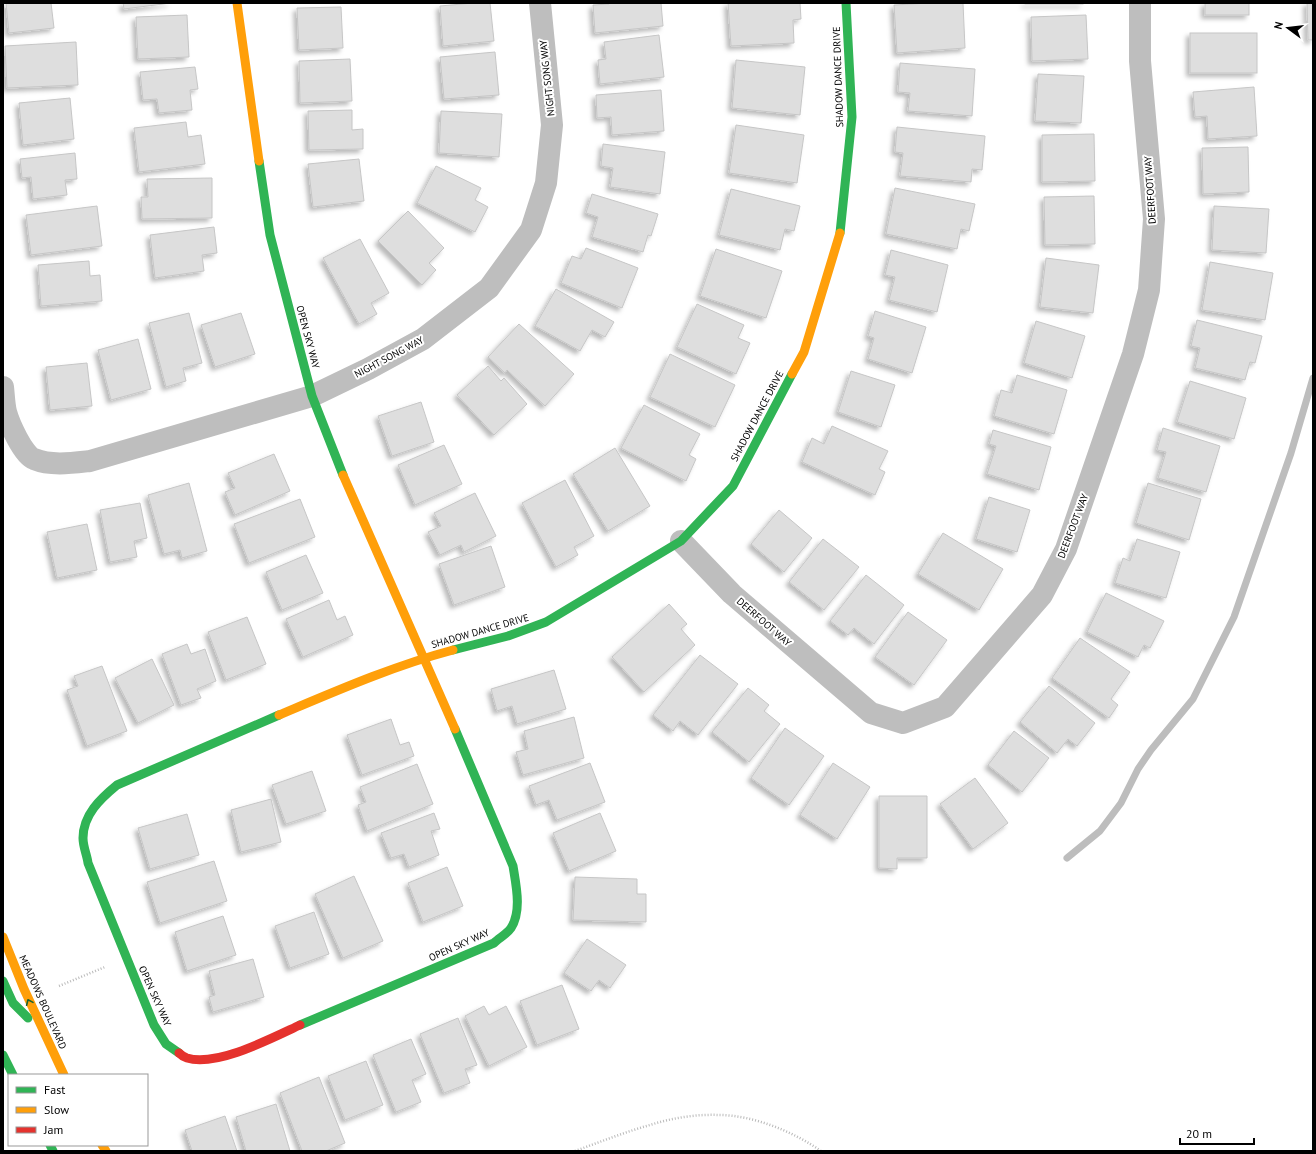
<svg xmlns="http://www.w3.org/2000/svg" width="1316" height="1154" viewBox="0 0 1316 1154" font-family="'PT Sans',sans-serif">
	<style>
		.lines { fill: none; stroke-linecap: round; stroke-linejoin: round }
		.stream { stroke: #bdbdbd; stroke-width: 7 }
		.building { fill: #dedede; stroke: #c6c6c6; filter: url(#shadow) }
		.path { stroke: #b9b9b9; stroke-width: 2.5; stroke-dasharray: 1 2; stroke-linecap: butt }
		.street { stroke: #bebebe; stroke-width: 22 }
		.fast { stroke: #30b455; stroke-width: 9 }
		.slow { stroke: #ff9f0a; stroke-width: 9 }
		.jam { stroke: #e5322d; stroke-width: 9 }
		.oneway { stroke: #1a632f }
		.labels { text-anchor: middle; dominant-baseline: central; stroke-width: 4; stroke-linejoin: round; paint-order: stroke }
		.street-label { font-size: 10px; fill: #000; stroke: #fff }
	</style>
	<defs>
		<filter id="shadow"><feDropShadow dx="-3.5" dy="3.5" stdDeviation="2" flood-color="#0004"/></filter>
	</defs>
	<rect width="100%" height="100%" fill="#fff"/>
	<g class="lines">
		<!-- stream -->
		<path class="stream" d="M1067 858 1100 831 1121 803 1138 769 1151 750 1193 699 1234 617 1291 453 1313 378"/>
	</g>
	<!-- building -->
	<g class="building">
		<path d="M6 3H51L54 28 9 33Z"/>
		<path d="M123 3H171L124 9Z"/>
		<path d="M473 3H490L494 41 443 46 440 6Z"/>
		<path d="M608 3H661L663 26 595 33 593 5 609 4Z"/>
		<path d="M728 3H800L801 19 793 20 794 43 731 46Z"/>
		<path d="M929 3H963L965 48 897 53 894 5Z"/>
		<rect x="1025" y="3" width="58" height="1"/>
		<rect x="1205" y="3" width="44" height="12"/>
		<path d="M1307 3H1313V40H1308Z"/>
		<path d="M341 7 343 48 299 50 297 8Z"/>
		<path d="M187 15 189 57 138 59 136 17Z"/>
		<path d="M1086 15 1088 59 1032 61 1031 17Z"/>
		<rect x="1190" y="33" width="67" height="40"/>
		<path d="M659 35 664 77 600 84 598 60 606 59 604 42Z"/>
		<path d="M76 42 78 85 7 88 5 46Z"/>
		<path d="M495 52 499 95 444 99 440 57Z"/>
		<path d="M350 59 352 101 300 103 299 61Z"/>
		<path d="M736 60 805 67 800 115 732 108Z"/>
		<path d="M900 63 975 69 972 116 908 111 910 93 898 92Z"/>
		<path d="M195 67 198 89 190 90 192 110 159 113 157 99 143 100 140 72Z"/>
		<path d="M1038 74 1084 76 1081 123 1035 121Z"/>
		<path d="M1254 87 1257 136 1208 139 1207 116 1195 117 1193 92Z"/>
		<path d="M661 90 664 131 612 135 611 117 597 118 596 95Z"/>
		<path d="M70 98 74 139 23 145 19 103Z"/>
		<path d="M352 110V130L363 129V149L309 150 308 111Z"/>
		<path d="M441 111 502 114 499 157 439 153Z"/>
		<path d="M186 122 188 137 201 135 205 164 139 172 134 128Z"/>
		<path d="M736 125 804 135 797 183 729 173Z"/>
		<path d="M897 127 985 136 982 170 972 169 971 182 900 176 903 153 895 152Z"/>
		<path d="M1094 134 1095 181 1042 182V135Z"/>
		<path d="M603 144 665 152 660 194 610 187 613 168 601 166Z"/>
		<path d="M1248 147 1249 192 1203 194 1202 148Z"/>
		<path d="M75 153 77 179 65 180 67 195 33 199 31 177 22 178 20 159Z"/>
		<path d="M359 159 364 201 313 207 308 164Z"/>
		<path d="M436 166 481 188 475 200 488 207 475 232 417 203Z"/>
		<path d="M212 178V218L142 219 141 197H148L147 179Z"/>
		<path d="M895 188 975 204 969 231 961 229 957 249 886 234Z"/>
		<path d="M731 189 800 206 794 231 785 229 780 250 719 235Z"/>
		<path d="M592 194 658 214 651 236 648 235 643 252 592 237 598 217 586 213Z"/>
		<path d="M1094 196 1095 244 1045 245 1044 197Z"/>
		<path d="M97 206 102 246 31 255 26 215Z"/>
		<path d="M1214 206 1269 209 1266 253 1212 250Z"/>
		<path d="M408 211 444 248 429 263 436 270 422 285 378 241Z"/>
		<path d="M214 227 217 253 202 255 204 271 155 278 150 235Z"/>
		<path d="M360 239 389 293 371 303 377 314 359 324 323 258Z"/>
		<path d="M586 248 638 268 622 308 561 283 572 256 581 259Z"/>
		<path d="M716 249 782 271 766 318 700 296Z"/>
		<path d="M891 250 948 265 937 312 889 300 895 277 885 275Z"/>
		<path d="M1046 258 1099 265 1093 313 1040 307Z"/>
		<path d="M89 261 90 276 100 275 102 301 41 306 38 265Z"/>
		<path d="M1210 262 1273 273 1265 320 1202 310Z"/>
		<path d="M556 289 614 322 605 337 592 330 580 351 535 326Z"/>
		<path d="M697 304 744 325 738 338 750 343 736 374 677 347Z"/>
		<path d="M875 311 926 327 912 373 868 359 874 338 868 336Z"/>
		<path d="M189 313 202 363 183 368 186 381 166 387 149 323Z"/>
		<path d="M241 313 255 354 215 367 201 325Z"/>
		<path d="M1197 320 1262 336 1255 363 1250 362 1245 380 1195 368 1200 348 1191 346Z"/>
		<path d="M1036 321 1085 336 1072 378 1024 363Z"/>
		<path d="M519 324 574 374 545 406 507 370 505 373 488 357Z"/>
		<path d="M138 339 151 389 111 400 98 350Z"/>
		<path d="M670 354 735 385 715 427 650 397Z"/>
		<path d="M87 363 92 406 50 410 46 367Z"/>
		<path d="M488 366 501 381 504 378 527 404 494 435 457 395Z"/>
		<path d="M851 371 895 385 881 427 838 412Z"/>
		<path d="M1017 375 1067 390 1054 434 994 416 1001 390 1012 393Z"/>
		<path d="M1190 381 1246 398 1234 439 1177 422Z"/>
		<path d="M421 402 434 442 392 456 378 416Z"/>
		<path d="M644 405 700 434 689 455 696 459 686 481 621 448Z"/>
		<path d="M832 426 888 451 879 469 885 472 875 495 802 462 812 438 824 444Z"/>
		<path d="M1163 428 1220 446 1206 492 1158 478 1166 452 1157 450Z"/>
		<path d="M993 430 1051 447 1039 490 987 474 996 446 989 444Z"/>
		<path d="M444 445 462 484 415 505 398 465Z"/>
		<path d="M615 448 650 506 608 531 573 474Z"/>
		<path d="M274 454 290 491 235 515 225 492 235 488 228 473Z"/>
		<path d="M565 480 594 536 574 547 578 555 556 567 522 503Z"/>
		<path d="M189 483 207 551 182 558 180 550 164 554 148 495Z"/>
		<path d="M1148 483 1201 499 1189 540 1136 523Z"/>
		<path d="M475 493 496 536 464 552 461 545 440 555 428 532 441 526 434 513Z"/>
		<path d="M989 497 1030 510 1017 552 976 539Z"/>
		<path d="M300 499 315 537 249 563 234 524Z"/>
		<path d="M140 503 147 538 134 541 137 557 110 562 100 510Z"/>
		<path d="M779 510 812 538 784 572 751 544Z"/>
		<path d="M87 524 97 570 57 578 47 532Z"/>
		<path d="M943 533 1003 569 979 610 918 574Z"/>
		<path d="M823 539 859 567 824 610 789 582Z"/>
		<path d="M1137 539 1180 552 1166 598 1115 583 1123 558 1130 561Z"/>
		<path d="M491 546 505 587 454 605 439 564Z"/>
		<path d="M306 555 323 593 282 610 266 572Z"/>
		<path d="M866 575 904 605 874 644 854 628 848 635 830 621Z"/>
		<path d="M1106 593 1164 621 1150 648 1144 645 1138 657 1087 632Z"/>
		<path d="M329 600 337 620 345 616 353 635 303 657 286 619Z"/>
		<path d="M669 604 687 624 681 629 695 645 644 692 612 657Z"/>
		<path d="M908 612 947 640 914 685 875 657Z"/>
		<path d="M247 617 266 664 226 680 208 632Z"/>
		<path d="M1080 638 1130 672 1111 699 1118 705 1109 718 1052 678Z"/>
		<path d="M187 644 191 654 205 649 216 681 197 689 201 698 181 705 162 654Z"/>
		<path d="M700 655 738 684 698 735 680 721 673 731 653 715Z"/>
		<path d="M152 659 174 705 138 723 115 678Z"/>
		<path d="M102 666 127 731 87 746 67 690 78 686 74 676Z"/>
		<path d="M554 670 566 709 517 724 512 706 497 711 491 689Z"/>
		<path d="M1049 686 1095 723 1077 746 1068 739 1057 753 1020 722Z"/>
		<path d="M748 688 769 705 764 711 780 724 749 762 712 732Z"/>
		<path d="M574 717 584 758 523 775 516 752 528 749 524 731Z"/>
		<path d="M391 719 400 745 409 742 414 756 362 775 347 735Z"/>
		<path d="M785 728 824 756 789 805 751 778Z"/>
		<path d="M1014 731 1049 758 1022 792 988 765Z"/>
		<path d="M590 763 605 802 557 820 549 800 536 805 529 786Z"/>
		<path d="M833 763 870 787 837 839 800 815Z"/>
		<path d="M417 764 433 804 367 831 358 805 366 802 360 787Z"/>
		<path d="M312 771 326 811 286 824 272 785Z"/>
		<path d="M975 778 1008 823 973 849 940 804Z"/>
		<path d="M879 796H927V858H897V869L879 868Z"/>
		<path d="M271 799 281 842 241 852 231 810Z"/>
		<path d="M434 813 440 829 431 831 439 855 409 867 404 854 391 858 381 833Z"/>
		<path d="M600 813 616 851 569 871 553 833Z"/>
		<path d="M187 814 199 855 150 869 138 828Z"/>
		<path d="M214 861 227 901 160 923 147 882Z"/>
		<path d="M447 867 463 906 423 922 408 883Z"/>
		<path d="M354 876 383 941 343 958 315 894Z"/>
		<path d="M575 877 637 879V894H646V922L573 920Z"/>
		<path d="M314 912 329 954 290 968 275 926Z"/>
		<path d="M223 916 236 955 187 971 175 932Z"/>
		<path d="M587 939 626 965 610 988 599 980 591 991 564 973Z"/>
		<path d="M253 959 264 997 213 1012 209 997 215 995 209 971Z"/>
		<path d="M562 985 579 1029 537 1045 520 1001Z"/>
		<path d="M484 1006 489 1015 506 1006 527 1047 489 1066 465 1016Z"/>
		<path d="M458 1018 477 1065 465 1069 470 1083 444 1093 420 1034Z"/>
		<path d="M411 1039 426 1074 412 1080 421 1102 396 1112 373 1055Z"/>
		<path d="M366 1061 383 1105 345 1120 328 1076Z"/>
		<path d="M319 1077 345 1143 326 1151H302L280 1093Z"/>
		<path d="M276 1104 290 1151H246L236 1117Z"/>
		<path d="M225 1116 237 1151H192L185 1130Z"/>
	</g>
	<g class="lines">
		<!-- path -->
		<g class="path">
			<path d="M59 986 105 967"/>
			<path d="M575 1151C600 1142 625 1132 650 1125 672 1118 696 1114 719 1115 753 1115 794 1132 821 1151"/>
		</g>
		<!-- street -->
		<g class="street">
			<path d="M3 387C4 395 4 404 6 412 9 423 23 455 34 459 51 466 72 463 90 461L312 396 368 369 423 339 489 288 531 230 546 183 552 125 540 3"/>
			<path d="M681 541 732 594 871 713 903 723 945 707 1042 595 1066 549 1133 354 1149 290 1154 219 1140 61V3"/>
		</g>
		<!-- fast -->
		<g class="fast">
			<path d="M259 161 270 235 312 396 343 475"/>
			<path d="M840 233 852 117 846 3"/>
			<path d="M453 650 508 636 546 622 681 541 733 486 792 374"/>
			<path d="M3 981 13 1003 28 1018"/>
			<path d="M300 1025 494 943C499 938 507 934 511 928 522 911 516 885 513 866L455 729"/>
			<path d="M179 1053 166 1044 154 1025 88 863C87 855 83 847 83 838 83 815 100 799 117 785L279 715"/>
			<path d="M3 1055 13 1075"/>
			<path d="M50 1145 53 1151"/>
		</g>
		<!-- slow -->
		<g class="slow">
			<path d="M237 3 259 161"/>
			<path d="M792 374 804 352 840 233"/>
			<path d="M343 475 455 729"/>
			<path d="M279 715C336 691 393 666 453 650"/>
			<path d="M3 937 24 989 64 1075"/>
			<path d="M102 1145 106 1151"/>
		</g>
		<!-- jam -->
		<path class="jam" d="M179 1053C181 1055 184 1057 187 1058 217 1067 272 1038 300 1025"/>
	</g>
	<!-- one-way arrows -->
	<defs><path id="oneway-chevron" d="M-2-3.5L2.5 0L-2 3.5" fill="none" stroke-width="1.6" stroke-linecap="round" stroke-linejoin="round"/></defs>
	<use class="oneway" href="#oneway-chevron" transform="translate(29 1002) rotate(-114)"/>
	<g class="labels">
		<!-- street labels -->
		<g class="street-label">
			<text transform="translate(838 77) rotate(-92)">SHADOW DANCE DRIVE</text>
			<text transform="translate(547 78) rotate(-96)">NIGHT SONG WAY</text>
			<text transform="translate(1150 190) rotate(-94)">DEERFOOT WAY</text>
			<text transform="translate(308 337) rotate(75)">OPEN SKY WAY</text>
			<text transform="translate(389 357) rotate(-28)">NIGHT SONG WAY</text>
			<text transform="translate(757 416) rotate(-62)">SHADOW DANCE DRIVE</text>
			<text transform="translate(1073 526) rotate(-69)">DEERFOOT WAY</text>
			<text transform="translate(764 622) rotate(41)">DEERFOOT WAY</text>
			<text transform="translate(480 631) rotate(-16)">SHADOW DANCE DRIVE</text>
			<text transform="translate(459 945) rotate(-24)">OPEN SKY WAY</text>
			<text transform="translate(155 996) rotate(66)">OPEN SKY WAY</text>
			<text transform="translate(43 1002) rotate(66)">MEADOWS BOULEVARD</text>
		</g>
	</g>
	<!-- border -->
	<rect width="1316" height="1154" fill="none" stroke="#000000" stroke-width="8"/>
	<!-- legend -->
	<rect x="8" y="1074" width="140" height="72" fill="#ffffff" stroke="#999999"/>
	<rect x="16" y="1087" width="20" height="6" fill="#30b455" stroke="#999999"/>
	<text x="44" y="1094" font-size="12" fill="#000000">Fast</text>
	<rect x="16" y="1107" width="20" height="6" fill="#ff9f0a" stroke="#999999"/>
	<text x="44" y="1114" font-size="12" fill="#000000">Slow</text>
	<rect x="16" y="1127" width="20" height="6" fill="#e5322d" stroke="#999999"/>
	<text x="44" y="1134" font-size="12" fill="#000000">Jam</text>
	<!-- north arrow -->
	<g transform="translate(1288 28) rotate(285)" stroke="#ffffff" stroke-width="3" paint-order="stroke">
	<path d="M0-3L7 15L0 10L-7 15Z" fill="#000000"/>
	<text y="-6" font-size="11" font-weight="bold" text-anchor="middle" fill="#000000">N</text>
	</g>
	<!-- scale -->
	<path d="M1180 1138v6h74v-6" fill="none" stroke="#000000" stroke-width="2"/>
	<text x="1186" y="1138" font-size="12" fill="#000000" stroke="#ffffff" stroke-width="3" paint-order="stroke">20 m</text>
</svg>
